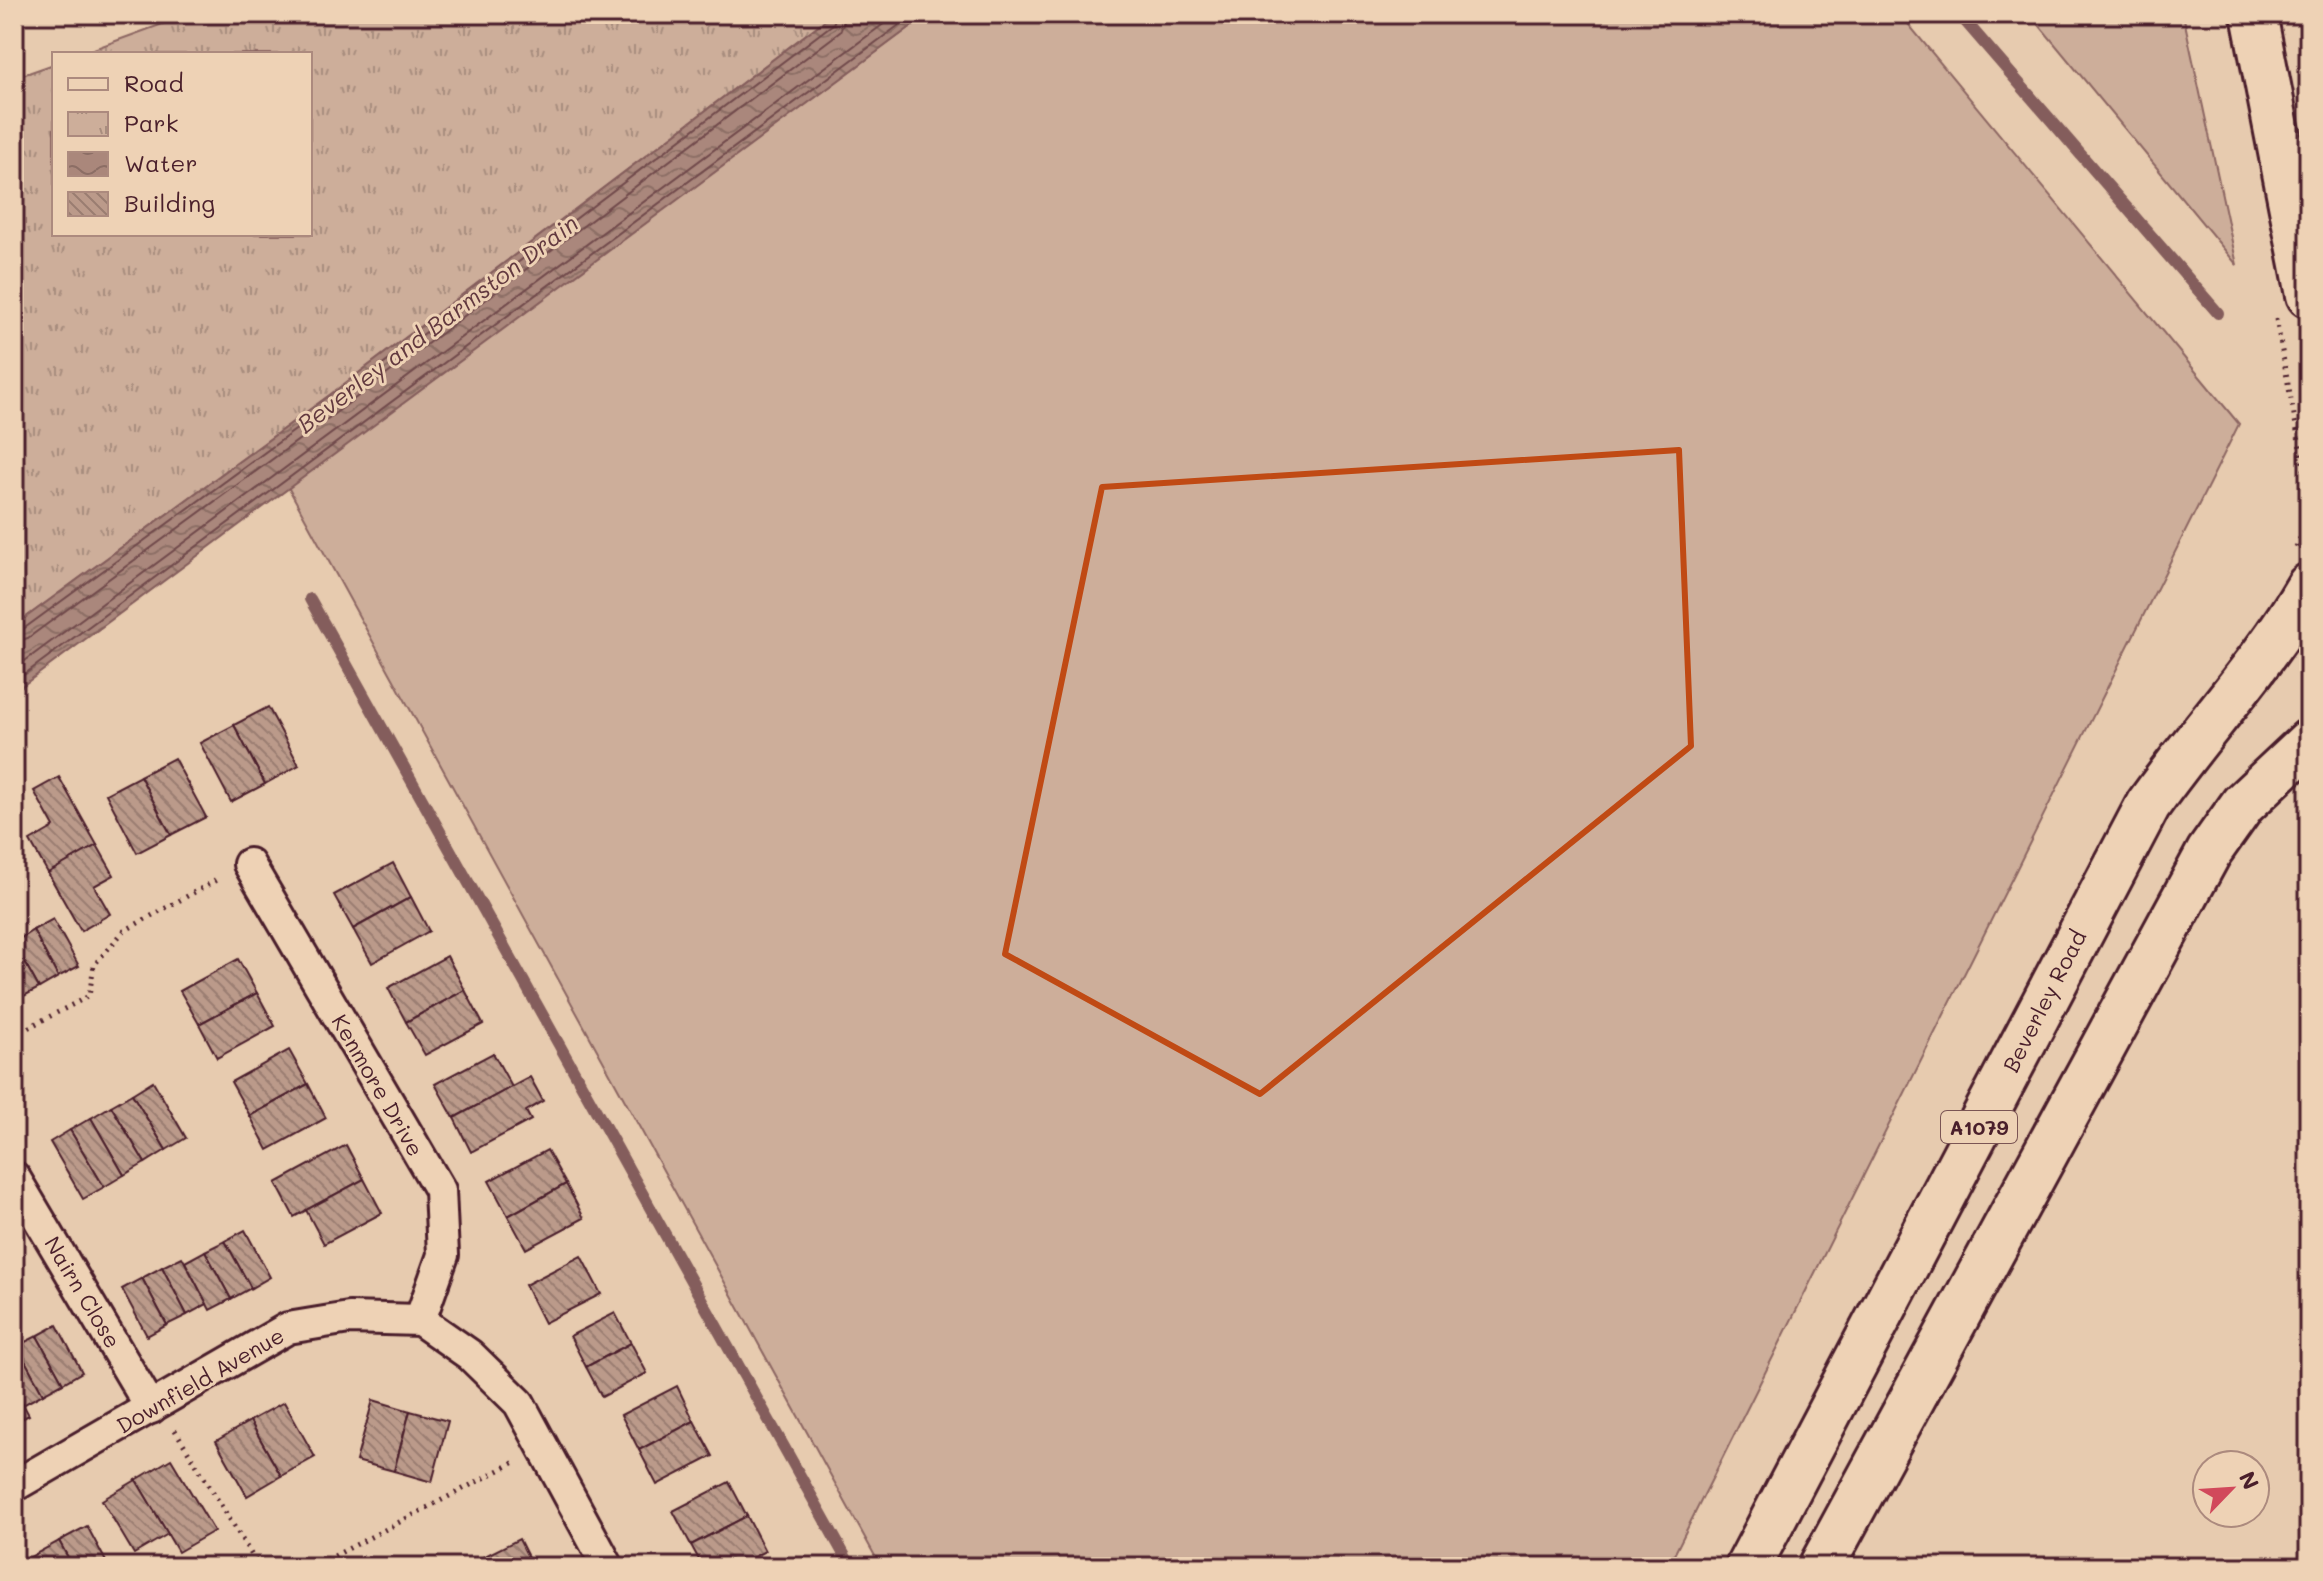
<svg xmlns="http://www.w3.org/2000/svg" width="2323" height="1581" viewBox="0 0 2323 1581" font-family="Mali,sans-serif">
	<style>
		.grass { fill: #cdae9a; stroke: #8c6662; stroke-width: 2 }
		.park { fill: url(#park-tufts); stroke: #8c6662; stroke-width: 2 }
		.water { fill: url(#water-waves); stroke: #845d5b; stroke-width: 2 }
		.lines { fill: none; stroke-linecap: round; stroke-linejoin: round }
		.shore { stroke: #70494b; stroke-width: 2 }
		.stream { stroke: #845d5b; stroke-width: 12 }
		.building { fill: url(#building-back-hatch); stroke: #4a1f2b; stroke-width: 2 }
		.street-casing { stroke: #4a1f2b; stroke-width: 36 }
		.primary-casing { stroke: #4a1f2b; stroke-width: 50 }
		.highway-casing { stroke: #4a1f2b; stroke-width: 50 }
		.path { stroke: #4a1f2b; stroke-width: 5; stroke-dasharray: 2 6; stroke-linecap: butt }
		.street { stroke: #eed2b5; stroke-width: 30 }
		.primary { stroke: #eed2b5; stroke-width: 44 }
		.highway { stroke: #eed2b5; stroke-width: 44 }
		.marked { fill: none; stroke: #c04a14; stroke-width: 6; stroke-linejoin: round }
		.labels { text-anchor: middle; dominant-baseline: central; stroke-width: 6; stroke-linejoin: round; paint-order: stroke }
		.shield { fill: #eed2b5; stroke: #7b5554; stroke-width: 2 }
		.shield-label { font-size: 20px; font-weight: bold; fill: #4a1f2b }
		.street-label { font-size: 22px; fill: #4a1f2b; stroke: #eed2b5 }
		.water-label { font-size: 24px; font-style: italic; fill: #62393f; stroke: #eed2b5 }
	</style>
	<defs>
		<pattern id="park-tufts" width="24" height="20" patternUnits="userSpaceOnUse" patternTransform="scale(2)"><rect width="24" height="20" fill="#cdae9a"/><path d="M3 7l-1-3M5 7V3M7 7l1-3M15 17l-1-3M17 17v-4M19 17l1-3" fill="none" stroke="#a88d7e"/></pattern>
		<pattern id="water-waves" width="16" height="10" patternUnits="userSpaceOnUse" patternTransform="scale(2)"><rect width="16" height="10" fill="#aa877b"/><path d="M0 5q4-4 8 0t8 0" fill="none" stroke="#8c6e65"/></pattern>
		<pattern id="building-back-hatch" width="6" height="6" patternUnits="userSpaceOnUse" patternTransform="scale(2)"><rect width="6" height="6" fill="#bb9a8a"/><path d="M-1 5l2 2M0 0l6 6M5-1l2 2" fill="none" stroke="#9a7d71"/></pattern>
	</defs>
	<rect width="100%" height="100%" fill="#e7cbaf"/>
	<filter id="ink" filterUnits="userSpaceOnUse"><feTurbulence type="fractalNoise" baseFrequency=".0125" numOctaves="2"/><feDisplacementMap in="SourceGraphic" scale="16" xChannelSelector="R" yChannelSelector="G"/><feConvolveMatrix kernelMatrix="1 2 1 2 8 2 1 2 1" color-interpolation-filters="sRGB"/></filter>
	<g filter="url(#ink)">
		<!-- grass -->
		<g class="grass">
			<path d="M928 14H1900L2239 424 1668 1567H881L288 487Z"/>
			<path d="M2030 14H2183L2237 265Z"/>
		</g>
		<!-- park -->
		<path class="park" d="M190 14H833L331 394 14 626V78L54 64V234H310V54H80Z"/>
		<!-- water -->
		<path class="water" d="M833 14H928L14 692V626L331 394Z"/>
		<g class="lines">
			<!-- shore -->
			<g class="shore">
				<path d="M14 632 22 630 335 401 833 24 837 14"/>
				<path d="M14 642 28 638 341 409 840 32 847 14"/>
				<path d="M14 669 897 14"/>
				<path d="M14 682 914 14"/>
			</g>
			<!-- stream -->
			<g class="stream">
				<path d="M1959 14 2218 313"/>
				<path d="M310 599 851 1567"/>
			</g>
		</g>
		<!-- building -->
		<g class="building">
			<path d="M268 707 299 765 265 784 234 725Z"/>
			<path d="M234 725 265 784 231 802 200 743Z"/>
			<path d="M174 758 206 817 171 835 140 776Z"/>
			<path d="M140 776 171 835 137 853 106 794Z"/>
			<path d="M59 777 97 845 48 873 30 841 54 827 34 791Z"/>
			<path d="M97 845 114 875 94 886 110 914 81 931 48 873Z"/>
			<path d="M393 863 411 897 353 929 334 895Z"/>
			<path d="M411 897 429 931 372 963 353 929Z"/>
			<path d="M53 919 79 966 58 977 33 930Z"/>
			<path d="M33 930 58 977 39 988 14 943Z"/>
			<path d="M14 943 39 988 18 999 14 989Z"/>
			<path d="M447 956 465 990 406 1022 388 988Z"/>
			<path d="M238 959 257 993 199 1024 180 991Z"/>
			<path d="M465 990 483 1024 425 1055 406 1022Z"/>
			<path d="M257 993 275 1026 217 1058 199 1024Z"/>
			<path d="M289 1050 308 1084 250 1116 231 1082Z"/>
			<path d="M493 1053 512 1087 454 1118 435 1084Z"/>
			<path d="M530 1077 543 1101 526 1111 531 1120 471 1152 454 1118Z"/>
			<path d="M153 1081 186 1138 166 1150 132 1094Z"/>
			<path d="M308 1084 326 1118 268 1150 250 1116Z"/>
			<path d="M132 1094 166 1150 145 1163 111 1106Z"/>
			<path d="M111 1106 145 1163 124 1175 91 1118Z"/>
			<path d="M91 1118 124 1175 104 1187 70 1130Z"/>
			<path d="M70 1130 104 1187 83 1199 50 1142Z"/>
			<path d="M346 1145 364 1179 294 1217 276 1183Z"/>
			<path d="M547 1150 566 1184 508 1216 489 1181Z"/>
			<path d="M364 1179 382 1213 324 1244 306 1210Z"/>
			<path d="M566 1184 584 1218 526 1249 508 1216Z"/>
			<path d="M245 1230 270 1277 251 1288 225 1241Z"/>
			<path d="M225 1241 251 1288 231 1299 205 1251Z"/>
			<path d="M205 1251 231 1299 210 1310 185 1262Z"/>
			<path d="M581 1256 601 1294 544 1323 525 1285Z"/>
			<path d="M182 1257 207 1304 187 1315 162 1267Z"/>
			<path d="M162 1267 187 1315 167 1325 142 1278Z"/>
			<path d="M142 1278 167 1325 147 1336 122 1289Z"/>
			<path d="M615 1313 631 1343 586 1367 570 1336Z"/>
			<path d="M57 1325 82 1372 63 1383 37 1336Z"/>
			<path d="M37 1336 63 1383 43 1394 17 1346Z"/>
			<path d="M631 1343 647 1373 602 1397 586 1367Z"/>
			<path d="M17 1346 43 1394 23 1405 14 1388V1348Z"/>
			<path d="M677 1386 694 1421 639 1450 621 1415Z"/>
			<path d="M14 1388 29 1415 14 1423Z"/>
			<path d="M373 1400 410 1411 394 1471 356 1461Z"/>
			<path d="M284 1402 315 1457 281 1476 250 1421Z"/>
			<path d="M410 1411 448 1421 432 1482 394 1471Z"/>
			<path d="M250 1421 281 1476 247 1496 216 1441Z"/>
			<path d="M694 1421 713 1456 657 1485 639 1450Z"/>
			<path d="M171 1459 214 1531 178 1552 136 1480Z"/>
			<path d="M136 1480 168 1534 134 1554 102 1500Z"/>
			<path d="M729 1482 747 1516 691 1545 673 1511Z"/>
			<path d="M747 1516 765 1551 735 1567H703L691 1545Z"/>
			<path d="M87 1526 109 1567H73L59 1541Z"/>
			<path d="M519 1539 533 1567H488L483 1557Z"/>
			<path d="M59 1541 73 1567H36L30 1557Z"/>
		</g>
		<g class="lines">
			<defs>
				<g id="street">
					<path d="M249 864 440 1190 443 1255 420 1320"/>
					<path d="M14 1177 151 1408"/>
					<path d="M14 1486 288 1328 349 1318 420 1320 470 1355 519 1403 608 1567"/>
				</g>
				<g id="primary">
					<path d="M1748 1567 2148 805C2200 731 2264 664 2309 586"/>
					<path d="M1821 1567 2209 852 2243 804 2309 742"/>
				</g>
				<path id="highway" d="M2254 14 2309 295"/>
			</defs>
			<!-- street casing -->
			<use href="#street" class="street-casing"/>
			<!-- primary casing -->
			<use href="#primary" class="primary-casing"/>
			<!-- highway casing -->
			<use href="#highway" class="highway-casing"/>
			<!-- path -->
			<g class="path">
				<path d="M2276 319 2309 495"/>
				<path d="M2296 547 2309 519"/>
				<path d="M14 1035 89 996 94 965 124 931 220 878"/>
				<path d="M175 1430 259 1567"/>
				<path d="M313 1567 515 1462"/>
			</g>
			<!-- street -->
			<use href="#street" class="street"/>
			<!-- primary -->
			<use href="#primary" class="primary"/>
			<!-- highway -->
			<use href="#highway" class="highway"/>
		</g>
	</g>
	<!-- marked area -->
	<path class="marked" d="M1679 450 1691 746 1260 1094 1005 954 1102 487Z"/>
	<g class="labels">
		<!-- shield labels -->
		<rect class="shield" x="1941" y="1111" width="76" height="32" rx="6"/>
		<g class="shield-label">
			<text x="1979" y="1127">A1079</text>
		</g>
		<!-- street labels -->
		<g class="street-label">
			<text transform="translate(2044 1001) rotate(-63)">Beverley Road</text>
			<text transform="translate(378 1085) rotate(60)">Kenmore Drive</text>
			<text transform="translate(83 1292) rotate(59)">Nairn Close</text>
			<text transform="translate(200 1380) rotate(-30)">Downfield Avenue</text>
		</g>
		<!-- water labels -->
		<g class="water-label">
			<text transform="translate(437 323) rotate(-37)">Beverley and Barmston Drain</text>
		</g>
	</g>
	<!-- margin -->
	<rect width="2323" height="1581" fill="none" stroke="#eed2b5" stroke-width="48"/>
	<rect x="24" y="24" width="2275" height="1533" fill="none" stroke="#4a1f2b" stroke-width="3" filter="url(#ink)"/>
	<!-- legend -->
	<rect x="52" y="52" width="260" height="184" fill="#eed2b5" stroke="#ac8a7e" stroke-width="2"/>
	<rect x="68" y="78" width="40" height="12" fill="#eed2b5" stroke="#ac8a7e" stroke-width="2"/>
	<text x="124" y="92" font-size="24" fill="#4a1f2b">Road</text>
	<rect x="68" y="112" width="40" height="24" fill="url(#park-tufts)" stroke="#ac8a7e" stroke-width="2"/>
	<text x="124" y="132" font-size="24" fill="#4a1f2b">Park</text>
	<rect x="68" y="152" width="40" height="24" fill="url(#water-waves)" stroke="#ac8a7e" stroke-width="2"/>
	<text x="124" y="172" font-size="24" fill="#4a1f2b">Water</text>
	<rect x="68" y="192" width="40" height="24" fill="url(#building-back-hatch)" stroke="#ac8a7e" stroke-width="2"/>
	<text x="124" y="212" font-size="24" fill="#4a1f2b">Building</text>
	<!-- north arrow -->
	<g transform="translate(2231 1489) rotate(65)"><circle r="38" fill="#eed2b5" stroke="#ac8a7e" stroke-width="2"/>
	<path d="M0-6L14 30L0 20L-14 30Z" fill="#d1495b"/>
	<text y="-12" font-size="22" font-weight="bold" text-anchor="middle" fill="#4a1f2b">N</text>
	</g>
</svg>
